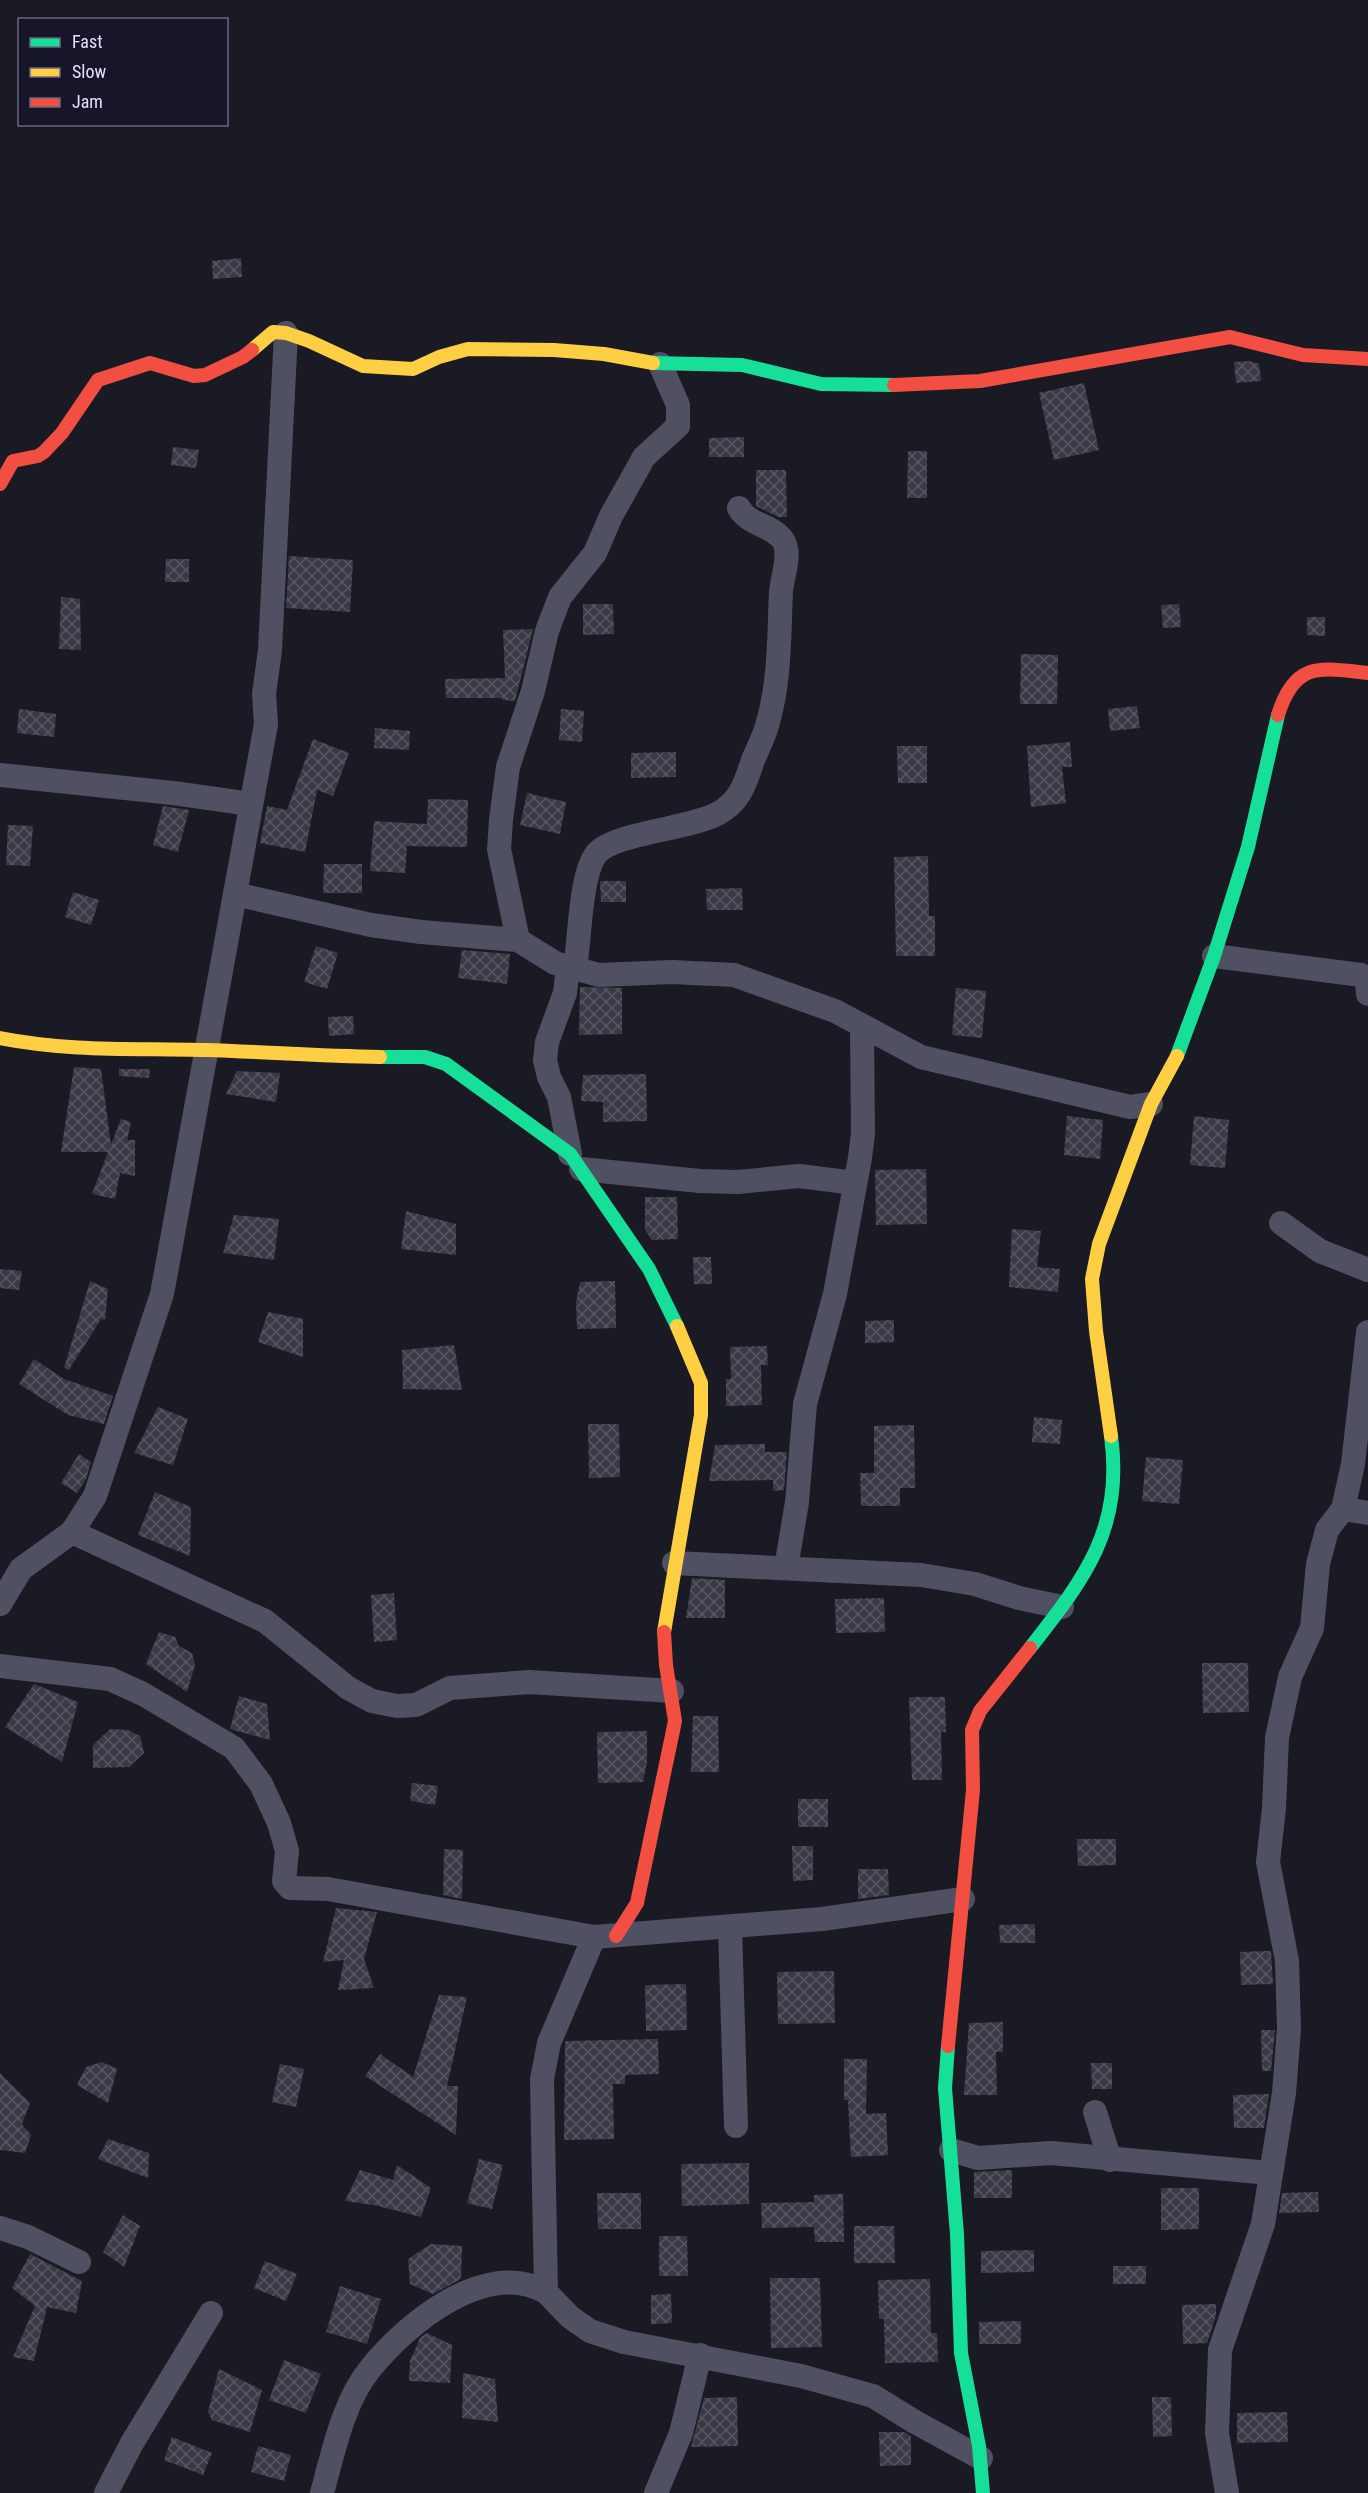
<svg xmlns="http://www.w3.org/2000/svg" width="1368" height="2493" viewBox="0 0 1368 2493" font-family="'Roboto Condensed',sans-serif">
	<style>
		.building { fill: url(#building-cross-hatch) }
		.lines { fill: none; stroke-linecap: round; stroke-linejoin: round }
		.street { stroke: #505063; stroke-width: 24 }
		.fast { stroke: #16e098; stroke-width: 14 }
		.slow { stroke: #ffcf43; stroke-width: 14 }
		.jam { stroke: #f24e42; stroke-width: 14 }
	</style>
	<defs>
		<pattern id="building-cross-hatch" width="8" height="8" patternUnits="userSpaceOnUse" patternTransform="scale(1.5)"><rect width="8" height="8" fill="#3a3945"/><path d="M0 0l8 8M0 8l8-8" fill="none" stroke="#565561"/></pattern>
	</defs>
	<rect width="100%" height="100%" fill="#1a1a24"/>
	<!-- building -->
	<g class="building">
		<path d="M241 258 242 277 213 279 212 261Z"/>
		<path d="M1249 361 1259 364 1261 381 1236 383 1234 362Z"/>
		<path d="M1084 383 1099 450 1054 460 1039 393Z"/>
		<path d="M744 437V457H709V438Z"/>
		<path d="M173 447 199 450 196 468 171 465Z"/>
		<path d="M908 451H927V498H907Z"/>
		<path d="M756 470H786L787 517H778L756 506Z"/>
		<path d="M289 556 353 560 350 612 286 608Z"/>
		<path d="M166 559H189V582H165Z"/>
		<path d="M61 597 80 599 81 650 59 649Z"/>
		<path d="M583 604H613L614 634 583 635Z"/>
		<path d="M1179 604 1181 627 1163 628 1161 605Z"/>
		<path d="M1307 617H1325V636L1307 635Z"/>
		<path d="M533 629 515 701 502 700V698H446L445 679 505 678 503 630Z"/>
		<path d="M1021 654 1058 655 1057 704H1020Z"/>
		<path d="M1137 706 1140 728 1110 731 1108 709Z"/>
		<path d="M19 709 56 714 54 737 17 733Z"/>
		<path d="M561 709 584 711 582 742 559 740Z"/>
		<path d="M375 728 410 731 409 750 374 748Z"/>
		<path d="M313 739 349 753 333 796 317 790 305 852 260 843 267 806 287 810Z"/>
		<path d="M1070 742 1072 767H1062L1066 803 1031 807 1027 746Z"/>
		<path d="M897 746H927V783H898Z"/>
		<path d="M676 752V777L631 778V753Z"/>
		<path d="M527 793 566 802 560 834 520 825Z"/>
		<path d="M428 799 468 800 467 847 407 846 405 873 370 871 374 821 427 824Z"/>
		<path d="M163 806 189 810 178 852 153 845Z"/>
		<path d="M8 825 33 826 30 866 6 865Z"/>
		<path d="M928 856 929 916H935V956H896L894 857Z"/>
		<path d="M324 864H362V893H323Z"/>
		<path d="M600 881H626V902H601Z"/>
		<path d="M742 888 743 910H707L706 889Z"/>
		<path d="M73 892 99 900 91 925 65 917Z"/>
		<path d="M316 946 338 953 327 989 304 982Z"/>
		<path d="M462 950 510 954 507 984 458 978Z"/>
		<path d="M580 987 622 988V1034L579 1035Z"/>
		<path d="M956 988 986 991 982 1038 952 1035Z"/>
		<path d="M353 1016 354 1034 329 1036 328 1017Z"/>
		<path d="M74 1067 101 1069 111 1145 121 1119 131 1122 127 1140H135V1176L120 1173 115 1199 92 1194 108 1152H61Z"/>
		<path d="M119 1069H150L149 1078 119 1076Z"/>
		<path d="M237 1071 280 1073 276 1102 226 1094Z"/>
		<path d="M646 1074 647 1121 603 1122V1102L581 1101 583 1075Z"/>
		<path d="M1067 1116 1103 1120 1100 1159 1064 1155Z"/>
		<path d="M1194 1116 1229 1120 1225 1168 1190 1165Z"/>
		<path d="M926 1169 927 1224 876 1225 875 1170Z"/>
		<path d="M645 1197H677L678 1239 652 1240 645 1230Z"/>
		<path d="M406 1211 456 1224V1255L401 1249Z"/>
		<path d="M234 1215 279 1219 274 1260 223 1253Z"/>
		<path d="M1012 1229 1041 1231 1037 1267 1060 1269 1058 1292 1009 1287Z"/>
		<path d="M693 1257H711L712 1284H694Z"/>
		<path d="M0 1269 22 1271 19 1290 0 1288Z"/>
		<path d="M90 1281 108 1289 105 1320 101 1319 69 1370 64 1368Z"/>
		<path d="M615 1281 616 1328 577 1329 576 1303 580 1282Z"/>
		<path d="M268 1312 303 1319V1357L258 1342Z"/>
		<path d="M894 1320V1342L865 1343V1321Z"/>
		<path d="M454 1345 462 1390 403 1389 402 1350Z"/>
		<path d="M767 1346 768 1365H761L762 1405 726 1406V1379H731L730 1347Z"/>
		<path d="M34 1359 64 1379 113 1396 104 1424 68 1415 19 1384Z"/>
		<path d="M158 1407 188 1419 173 1465 134 1453Z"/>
		<path d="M1034 1417 1062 1420 1060 1444 1032 1442Z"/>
		<path d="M588 1424H619L620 1477 589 1478Z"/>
		<path d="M914 1425 915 1488H900V1506H861L860 1473H874V1426Z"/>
		<path d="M765 1444V1452H787L784 1490 773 1491V1480L709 1481 715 1445Z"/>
		<path d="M79 1454 91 1462 86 1479 77 1493 61 1483Z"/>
		<path d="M1146 1457 1183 1460 1179 1504 1142 1501Z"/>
		<path d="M155 1492 191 1507 190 1556 138 1535Z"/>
		<path d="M692 1578 725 1580V1618H686Z"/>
		<path d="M394 1593 397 1640 374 1642 371 1595Z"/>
		<path d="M884 1598 885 1632 836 1633 835 1599Z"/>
		<path d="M159 1632 175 1637 179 1646 192 1653 195 1665 187 1692 146 1664Z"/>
		<path d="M1202 1663H1248L1249 1712 1203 1713Z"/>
		<path d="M34 1684 78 1702 62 1762 5 1727Z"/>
		<path d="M239 1696 267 1704 270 1740 230 1729Z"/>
		<path d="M909 1697H945L946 1732H941L942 1780H912Z"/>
		<path d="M693 1716H718L719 1772H691Z"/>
		<path d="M110 1729 128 1730 140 1736 144 1753 129 1767 93 1768V1745Z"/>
		<path d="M647 1731V1762L643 1782 598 1783 597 1732Z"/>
		<path d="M412 1783 438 1786 435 1805 410 1801Z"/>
		<rect x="798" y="1799" width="30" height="28"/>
		<path d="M1077 1839H1116V1865L1078 1866Z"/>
		<path d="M792 1846H813V1880L793 1881Z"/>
		<path d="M444 1849 463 1850 462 1899 443 1895Z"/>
		<path d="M858 1869H888L889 1895 858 1899Z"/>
		<path d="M336 1908 377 1912 364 1959 374 1988 338 1990 344 1960 323 1962Z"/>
		<path d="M1035 1924V1943H1000L999 1925Z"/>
		<path d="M1265 1951H1271L1273 1984 1241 1985 1240 1952Z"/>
		<path d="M834 1971 835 2023 778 2024 777 1972Z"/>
		<path d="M686 1984 687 2030 646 2031 645 1985Z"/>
		<path d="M439 1995 467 1997 447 2086H458L456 2135 365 2076 380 2054 413 2077Z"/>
		<path d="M1003 2022V2052H996L997 2095H964L969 2023Z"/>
		<path d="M1261 2030H1275L1271 2071H1262Z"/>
		<path d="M658 2039 659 2074 625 2075V2084H613L614 2139 564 2140 565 2041Z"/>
		<path d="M844 2059H867L866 2114 886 2113 888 2155 851 2157 848 2100H844Z"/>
		<path d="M102 2062 117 2069 108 2103 77 2085 86 2067Z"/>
		<path d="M1091 2063H1112V2089H1092Z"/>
		<path d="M280 2064 304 2069 296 2107 272 2102Z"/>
		<path d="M0 2073 30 2103 22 2124 31 2135 25 2153 0 2150Z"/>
		<path d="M1269 2094 1264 2128H1234L1233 2095Z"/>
		<path d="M108 2139 149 2153 148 2178 98 2159Z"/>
		<path d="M479 2159 503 2165 492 2209 467 2203Z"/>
		<path d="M749 2163V2204L682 2206 681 2164Z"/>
		<path d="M397 2165 431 2188 421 2217 374 2205 345 2201 360 2170 393 2180Z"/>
		<path d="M1012 2170V2198H974V2172Z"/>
		<path d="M1161 2188H1199V2229L1161 2230Z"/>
		<path d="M1318 2192 1319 2212 1279 2213 1282 2193Z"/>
		<path d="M597 2193H641V2229H598Z"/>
		<path d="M843 2194 844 2242H815L814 2227 762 2228 761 2203 814 2202V2195Z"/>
		<path d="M123 2215 140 2226 124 2267 103 2252Z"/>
		<path d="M854 2226H894L895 2263H854Z"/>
		<path d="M659 2236H687L688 2276H659Z"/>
		<path d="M431 2244 462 2246 461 2279 433 2294 410 2284 408 2259Z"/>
		<path d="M1034 2250V2272L981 2273V2251Z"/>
		<path d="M30 2254 82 2281 76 2313 47 2307 34 2361 13 2357 35 2306 12 2288Z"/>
		<path d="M265 2261 297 2274 286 2301 254 2288Z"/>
		<rect x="1113" y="2266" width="33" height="18"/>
		<path d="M770 2278H820L822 2347 771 2348Z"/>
		<path d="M930 2279 931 2333H937L938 2362 885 2363 884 2319H879L878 2280Z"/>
		<path d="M340 2286 381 2299 367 2344 326 2332Z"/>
		<path d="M671 2294 672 2323 651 2324V2295Z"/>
		<path d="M1216 2304V2316L1207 2343 1183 2344 1182 2305Z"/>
		<path d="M1021 2321V2344H979V2322Z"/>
		<path d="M427 2333 452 2345 450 2383 409 2381 410 2361 420 2338Z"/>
		<path d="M284 2360 321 2374 306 2413 269 2400Z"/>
		<path d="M219 2369 262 2390 250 2432 212 2420 208 2412Z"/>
		<path d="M463 2373 495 2379 498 2422 462 2418Z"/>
		<path d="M737 2397 738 2446 691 2447 704 2398Z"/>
		<path d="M1152 2397H1171L1172 2436 1153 2437Z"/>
		<path d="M1287 2412 1288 2442 1237 2443V2413Z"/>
		<path d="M879 2432H904L911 2436V2465L880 2466Z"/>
		<path d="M172 2437 212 2453 203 2475 164 2460Z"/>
		<path d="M258 2446 291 2455 284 2481 251 2472Z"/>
	</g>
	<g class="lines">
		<!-- street -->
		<g class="street">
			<path d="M0 775 173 793 251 804"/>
			<path d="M235 894 371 925 421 932 518 940 555 963 599 975 672 972 734 975 835 1011 921 1057 1130 1107 1151 1104"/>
			<path d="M518 940 499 849 501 820 508 767 533 691 547 631 560 597 595 553 611 516 644 457 678 426V405L660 364"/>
			<path d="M1214 956 1361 975 1367 981 1368 994"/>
			<path d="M568 966 565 993 547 1042 545 1060 549 1077 559 1097 570 1154"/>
			<path d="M575 968C580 940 580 873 597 853 615 833 688 829 717 814 740 802 745 784 753 760 758 748 765 735 768 722 780 680 779 635 781 592 782 577 791 556 784 542 775 525 749 526 739 508"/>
			<path d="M581 1169 700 1181 738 1182 799 1176 855 1183"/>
			<path d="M1281 1223 1320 1251 1368 1270"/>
			<path d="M1343 1509 1368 1513"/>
			<path d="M72 1532 265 1621 348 1688 372 1701 397 1706 416 1705 450 1688 529 1682 672 1691"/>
			<path d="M674 1563 921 1575 975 1584 1019 1598 1062 1607"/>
			<path d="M786 1568 797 1502 805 1404 835 1294 860 1158 863 1133 862 1027"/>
			<path d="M0 1604 21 1569 72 1532 95 1496 162 1294 266 724 264 694 270 650 286 333"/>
			<path d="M0 1666 110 1679 143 1694 234 1748 261 1784 279 1823 287 1851 284 1881 290 1888 328 1889 594 1937 822 1919 963 1899"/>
			<path d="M730 1927 736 2126"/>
			<path d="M594 1937 549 2043 542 2079 546 2292 570 2317 590 2331 624 2342 801 2376 873 2396 915 2422 981 2458"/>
			<path d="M1095 2112 1110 2160"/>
			<path d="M951 2150 978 2158 1051 2153 1270 2173"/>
			<path d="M0 2228 28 2237 79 2262"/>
			<path d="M106 2493 132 2443 211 2313"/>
			<path d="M322 2493C333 2453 343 2402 370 2369 407 2323 486 2258 546 2292"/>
			<path d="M656 2493 681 2433 700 2355"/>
			<path d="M1227 2493 1217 2433 1220 2350 1263 2224 1284 2093 1289 2028 1287 1961 1268 1862 1274 1808 1277 1738 1290 1677 1312 1628 1318 1564 1327 1530 1343 1509 1353 1464 1368 1332"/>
		</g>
		<!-- fast -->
		<g class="fast">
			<path d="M653 363 742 365 821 384 894 385"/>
			<path d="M1177 1056 1214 956 1248 847 1278 715"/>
			<path d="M380 1057H425L446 1064 570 1154 649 1269 677 1326"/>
			<path d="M1030 1648C1084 1579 1124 1529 1111 1436"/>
			<path d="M948 2046 945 2088 957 2234 961 2353 979 2446 983 2493"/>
		</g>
		<!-- slow -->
		<g class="slow">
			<path d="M252 350 273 332 286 333 309 341 363 366 413 369 439 357 468 349 554 350 604 354 653 363"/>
			<path d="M0 1038C72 1052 133 1048 206 1050 264 1052 322 1056 380 1057"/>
			<path d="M1111 1436 1096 1331 1092 1279 1099 1244 1151 1104 1177 1056"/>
			<path d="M664 1632 701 1415V1383L677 1326"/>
		</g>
		<!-- jam -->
		<g class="jam">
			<path d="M894 385 980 381 1230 337 1303 355 1368 359"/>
			<path d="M0 484 13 461 38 456 44 452 62 433 98 380 150 363 194 376 205 375 243 357 252 350"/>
			<path d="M1278 715C1295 660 1321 668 1368 673"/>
			<path d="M616 1936 637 1903 675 1721 666 1665 664 1632"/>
			<path d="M948 2046 973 1790 972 1730 980 1711 1030 1648"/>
		</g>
	</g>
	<!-- legend -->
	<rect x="18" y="18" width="210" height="108" fill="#171529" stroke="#68677d" stroke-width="1.5"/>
	<rect x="30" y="38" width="30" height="9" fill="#16e098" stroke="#68677d" stroke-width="1.5"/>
	<text x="72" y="48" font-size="18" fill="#e2e1fb">Fast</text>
	<rect x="30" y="68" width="30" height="9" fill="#ffcf43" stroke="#68677d" stroke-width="1.5"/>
	<text x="72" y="78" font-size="18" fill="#e2e1fb">Slow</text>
	<rect x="30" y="98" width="30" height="9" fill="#f24e42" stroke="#68677d" stroke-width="1.5"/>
	<text x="72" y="108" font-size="18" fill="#e2e1fb">Jam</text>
</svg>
